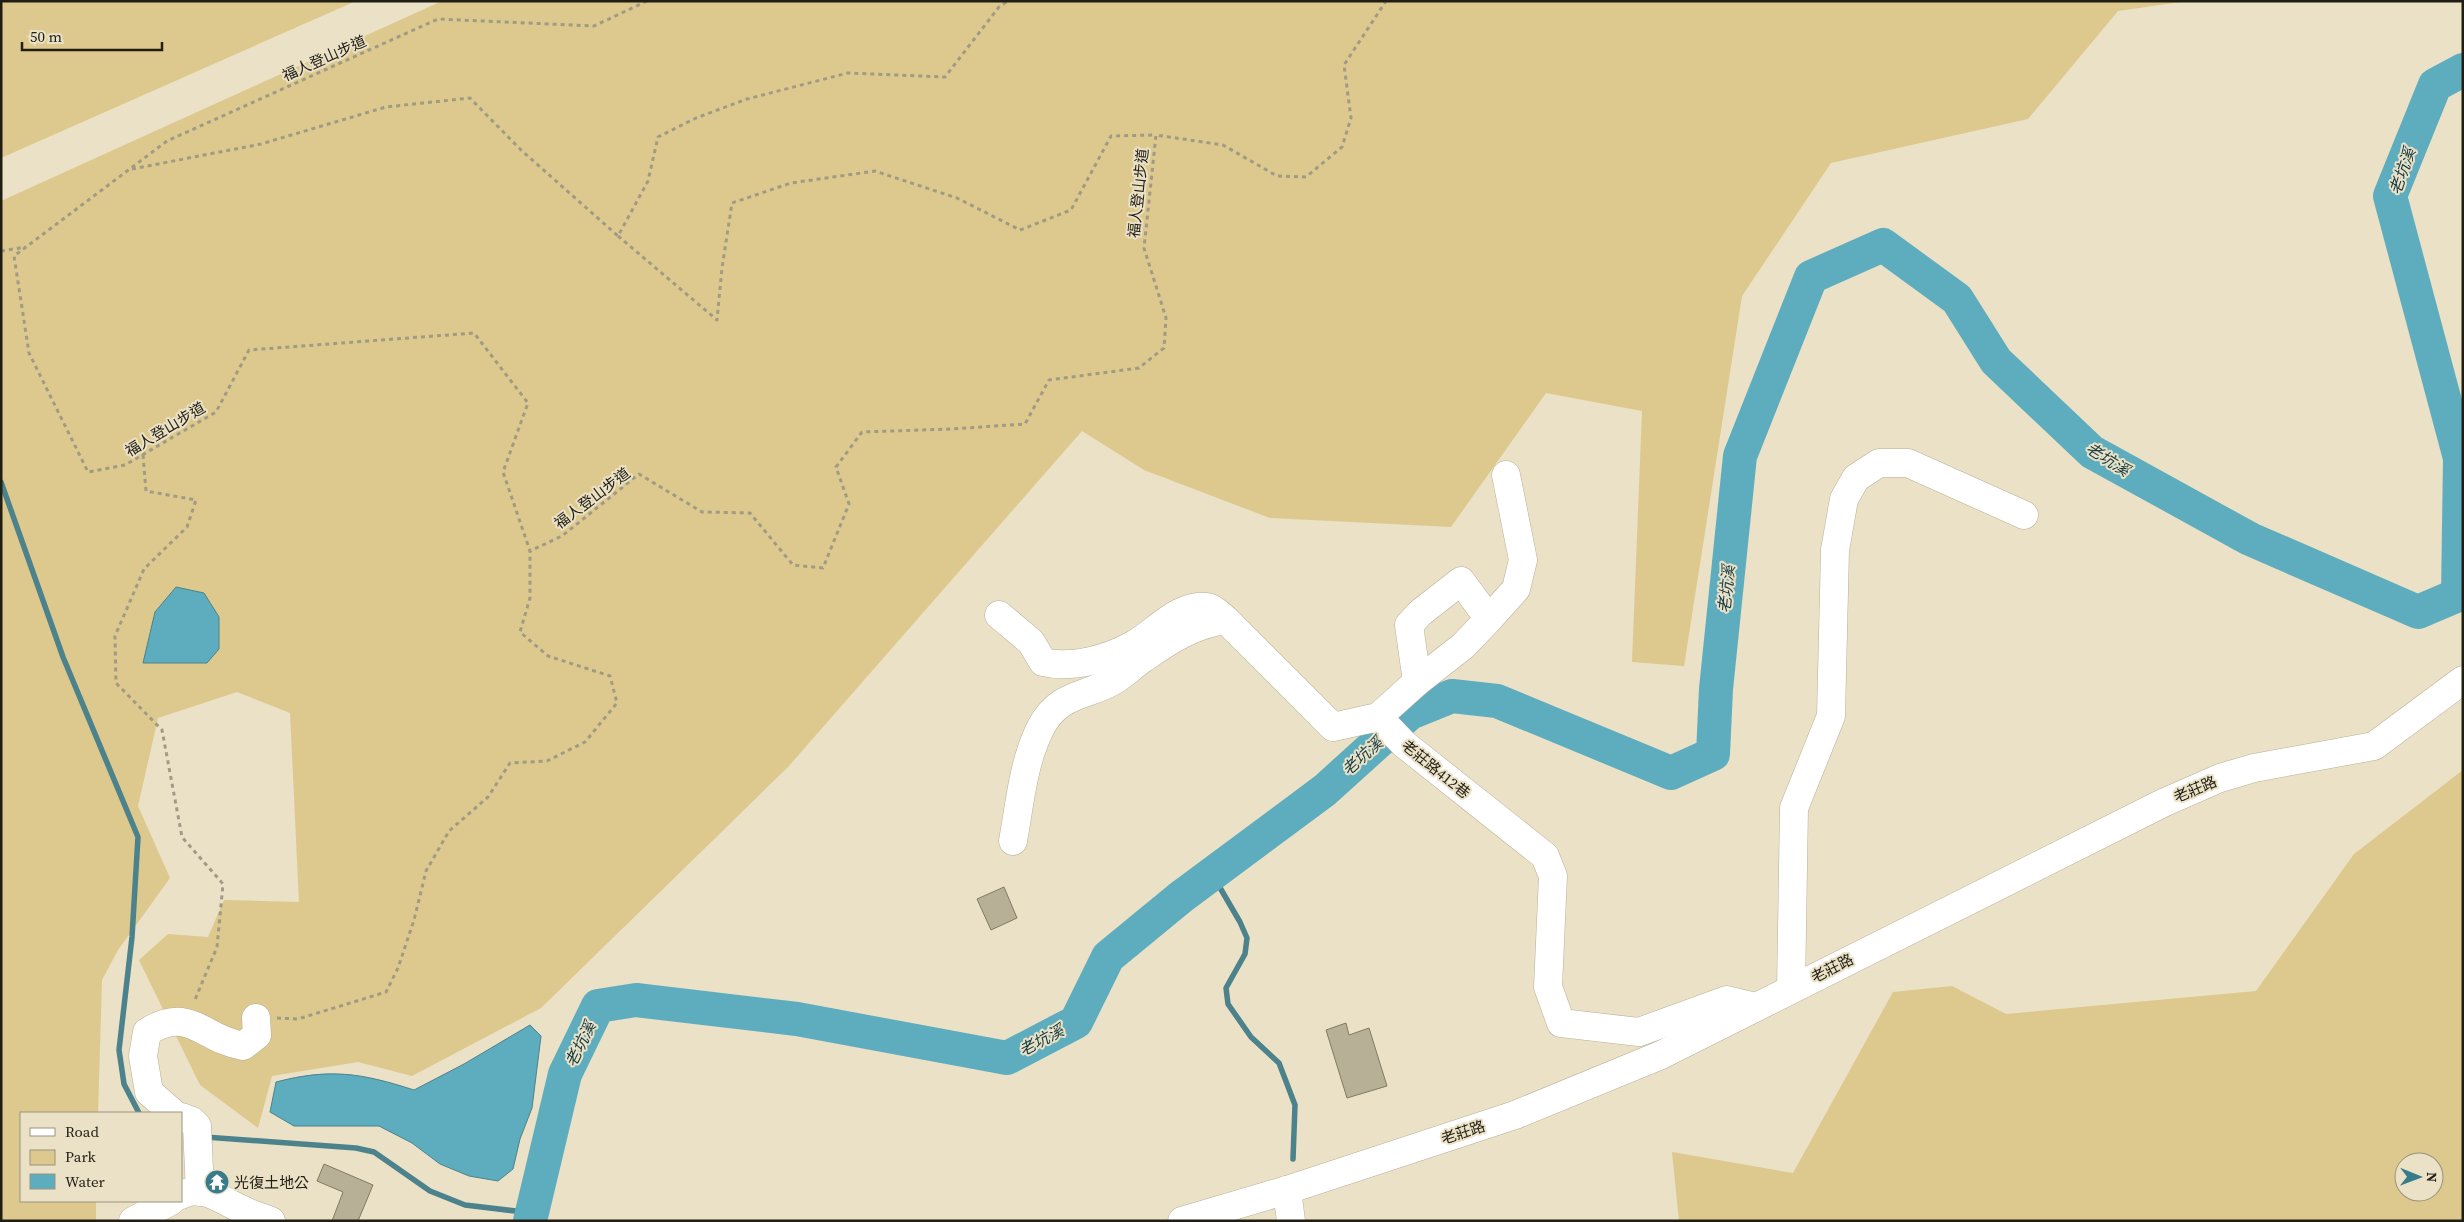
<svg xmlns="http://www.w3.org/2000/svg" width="2464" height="1222" viewBox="0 0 2464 1222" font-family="'Source Serif 4','Noto Sans TC',serif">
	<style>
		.green { fill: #ddc98d; fill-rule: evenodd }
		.water { fill: #5eadbf; stroke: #4b828b }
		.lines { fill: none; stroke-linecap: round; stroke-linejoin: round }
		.stream { stroke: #4b828b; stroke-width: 5.5 }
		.river { stroke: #5eadbf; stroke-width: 34 }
		.building { fill: #b8b096; stroke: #827a62 }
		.minor-casing { stroke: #b8b096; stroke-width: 29 }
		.path { stroke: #a19b86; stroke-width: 3; stroke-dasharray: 4 4; stroke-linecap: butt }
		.minor { stroke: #fff; stroke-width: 28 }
		.labels { text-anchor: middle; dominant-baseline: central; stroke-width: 4; stroke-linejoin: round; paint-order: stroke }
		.street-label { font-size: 15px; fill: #201d13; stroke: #eae1c6 }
		.poi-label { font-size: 15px; fill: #201d13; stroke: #eae1c6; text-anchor: start }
		.water-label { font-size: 16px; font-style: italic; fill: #143a42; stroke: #eae1c6 }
	</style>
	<rect width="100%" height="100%" fill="#eae1c6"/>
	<!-- green -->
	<g class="green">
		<path d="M1 1H356L1 158Z"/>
		<path d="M442 1H2188L2118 11 2028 119 1831 163 1742 296 1684 666 1632 662 1642 411 1546 393 1451 527 1270 518 1144 470 1082 431 788 767 541 1008 412 1076 358 1062 272 1076 258 1128 200 1085 139 960 168 934 208 937 224 900 299 902 290 713 237 692 158 718 138 806 170 878 118 950 102 980 98 1113H21V1201H96V1221H1V201Z"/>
		<path d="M2463 770V1221H1679L1672 1152 1793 1173 1893 992 1952 986 2006 1014 2256 991 2354 854ZM2404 1162H2434V1192H2404Z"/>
	</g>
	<!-- water -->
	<g class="water">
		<path d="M176 587 204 593 219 617V649L207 663H143L155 612Z"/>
		<path d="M530 1025 541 1036 532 1108 520 1139 513 1169 498 1181 469 1176 440 1164 412 1143 379 1126H294L270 1112 276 1082C330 1068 361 1073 414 1090L464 1064Z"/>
	</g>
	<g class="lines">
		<!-- stream -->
		<g class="stream">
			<path d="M1 482 63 657 138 837 132 937 119 1050 124 1084 139 1113"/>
			<path d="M1212 874 1240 922 1247 938 1245 954 1226 988 1228 1004 1251 1037 1279 1063 1295 1105 1293 1159"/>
			<path d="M205 1137 356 1148 374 1152 430 1191 465 1205 532 1213"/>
		</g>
		<!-- river -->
		<path class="river" d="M530 1221 565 1074 598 1006 636 1000 797 1019 1007 1058 1076 1022 1108 957 1181 897 1325 790 1410 713 1452 696 1497 701 1671 773 1713 754 1716 689 1740 456 1811 277 1883 245 1957 299 1996 361 2092 452 2250 539 2418 612 2458 595 2460 458 2390 196 2435 85 2463 70"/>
	</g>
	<!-- building -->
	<g class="building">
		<path d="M1004 887 1017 918 991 930 977 899Z"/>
		<path d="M1346 1023 1349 1035 1369 1028 1387 1086 1347 1098 1326 1030Z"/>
		<path d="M324 1164 373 1185 358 1221H332L343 1192 317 1181Z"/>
	</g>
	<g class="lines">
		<defs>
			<g id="minor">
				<path d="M999 615 1031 642 1043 662C1071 669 1108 659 1133 645 1155 633 1179 603 1207 607 1214 608 1221 616 1226 620L1333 727 1378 717 1417 682 1409 625 1420 613 1461 581 1489 619 1516 589 1523 560 1506 475"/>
				<path d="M1417 682 1463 646 1489 619"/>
				<path d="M1378 717 1404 744 1545 856 1553 876 1548 987 1561 1023 1639 1032 1727 1000 1756 1007"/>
				<path d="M1013 841C1020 803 1023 762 1041 727 1059 693 1085 697 1113 681 1124 675 1133 665 1144 658 1168 641 1196 623 1226 620"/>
				<path d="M1791 989 1794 808 1831 716 1835 550 1844 499 1856 478 1879 463H1908L2024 515"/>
				<path d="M173 1113 149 1092 143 1056 147 1032C190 1005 202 1039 243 1046L257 1035 256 1018"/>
				<path d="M181 1117 192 1121 197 1126 200 1192"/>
				<path d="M1287 1190 1291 1221"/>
				<path d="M181 1195C203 1184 221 1200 241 1209 250 1214 261 1217 271 1221"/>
				<path d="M133 1221 171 1201"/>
				<path d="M1182 1221 1287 1190 1515 1115 1661 1055 2163 803 2220 778 2254 768 2374 746 2463 680"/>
			</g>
		</defs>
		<!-- minor casing -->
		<use href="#minor" class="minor-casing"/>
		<!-- path -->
		<g class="path">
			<path d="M647 1 594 26 438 19 167 141 14 256 29 353 88 472 125 465 216 412 249 350 474 333 528 403 503 472 530 551 562 536 639 474 702 512 750 513 793 565 823 568 849 504 836 467 862 432 951 429 1025 424 1049 380 1139 368 1164 348 1166 318 1144 248 1156 135 1223 145 1277 176 1306 177 1342 147 1351 118 1344 65 1386 1"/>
			<path d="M132 169 261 144 386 107 470 98 521 150 618 236 648 181 658 137 696 118 747 99 848 73 945 77 999 7 1008 1"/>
			<path d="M618 236 717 320 722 268 732 203 791 183 875 171 957 198 1020 230 1071 210 1111 136 1156 135"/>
			<path d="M1 251 26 247"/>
			<path d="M143 455 146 491 196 500 187 527 144 569 115 636 116 683 162 730 182 837 223 884 217 947 194 1002"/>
			<path d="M277 1018 298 1019 386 992 398 968 414 920 426 871 449 831 488 797 510 763 547 761 585 742 617 703 610 676 548 656 520 632 530 598V551"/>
		</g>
		<!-- minor -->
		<use href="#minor" class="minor"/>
	</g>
	<!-- icons -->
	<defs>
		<symbol id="temple-disc" viewBox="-11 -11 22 22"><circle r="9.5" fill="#387c8b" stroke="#eae1c6"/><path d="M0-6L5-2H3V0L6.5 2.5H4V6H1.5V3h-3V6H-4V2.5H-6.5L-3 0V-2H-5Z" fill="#fff"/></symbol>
	</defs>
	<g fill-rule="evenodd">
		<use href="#temple-disc" x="203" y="1168" width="28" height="28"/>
	</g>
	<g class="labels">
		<!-- street labels -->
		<g class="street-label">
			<text transform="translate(324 58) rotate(-24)">福人登山步道</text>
			<text transform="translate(1138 193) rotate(-84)">福人登山步道</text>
			<text transform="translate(165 429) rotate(-31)">福人登山步道</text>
			<text transform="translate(592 498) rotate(-37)">福人登山步道</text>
			<text transform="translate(1436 769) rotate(39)">老莊路412巷</text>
			<text transform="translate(2195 789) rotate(-23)">老莊路</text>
			<text transform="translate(1832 968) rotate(-27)">老莊路</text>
			<text transform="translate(1463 1132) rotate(-18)">老莊路</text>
		</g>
		<!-- poi labels -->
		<g class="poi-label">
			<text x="234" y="1182">光復土地公</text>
		</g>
		<!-- water labels -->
		<g class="water-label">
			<text transform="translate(2402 171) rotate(-71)">老坑溪</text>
			<text transform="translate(2108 459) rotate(32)">老坑溪</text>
			<text transform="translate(1726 589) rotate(-84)">老坑溪</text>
			<text transform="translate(1362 756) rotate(-42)">老坑溪</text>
			<text transform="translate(1041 1040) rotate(-28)">老坑溪</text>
			<text transform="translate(580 1044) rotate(-64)">老坑溪</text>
		</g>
	</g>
	<!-- border -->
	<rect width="2464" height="1222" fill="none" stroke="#201d13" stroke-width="5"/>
	<!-- legend -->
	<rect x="20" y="1112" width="162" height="90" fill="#eae1c6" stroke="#99937e"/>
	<rect x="30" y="1128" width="25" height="8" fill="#ffffff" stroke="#99937e"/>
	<text x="65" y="1137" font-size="15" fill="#201d13">Road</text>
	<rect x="30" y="1150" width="25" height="15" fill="#ddc98d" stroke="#99937e"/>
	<text x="65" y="1162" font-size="15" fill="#201d13">Park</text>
	<rect x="30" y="1174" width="25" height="15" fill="#5eadbf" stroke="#99937e"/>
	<text x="65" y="1187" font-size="15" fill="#201d13">Water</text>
	<!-- north arrow -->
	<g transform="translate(2419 1177) rotate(91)"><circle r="24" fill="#eae1c6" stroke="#99937e"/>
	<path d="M0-4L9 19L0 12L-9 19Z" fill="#387c8b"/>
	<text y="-8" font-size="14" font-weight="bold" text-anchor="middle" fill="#201d13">N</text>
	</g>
	<!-- scale -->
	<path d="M22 42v8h140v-8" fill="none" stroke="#201d13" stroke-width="2.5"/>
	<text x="30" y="42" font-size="15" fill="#201d13" stroke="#eae1c6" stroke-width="4" paint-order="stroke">50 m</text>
</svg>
